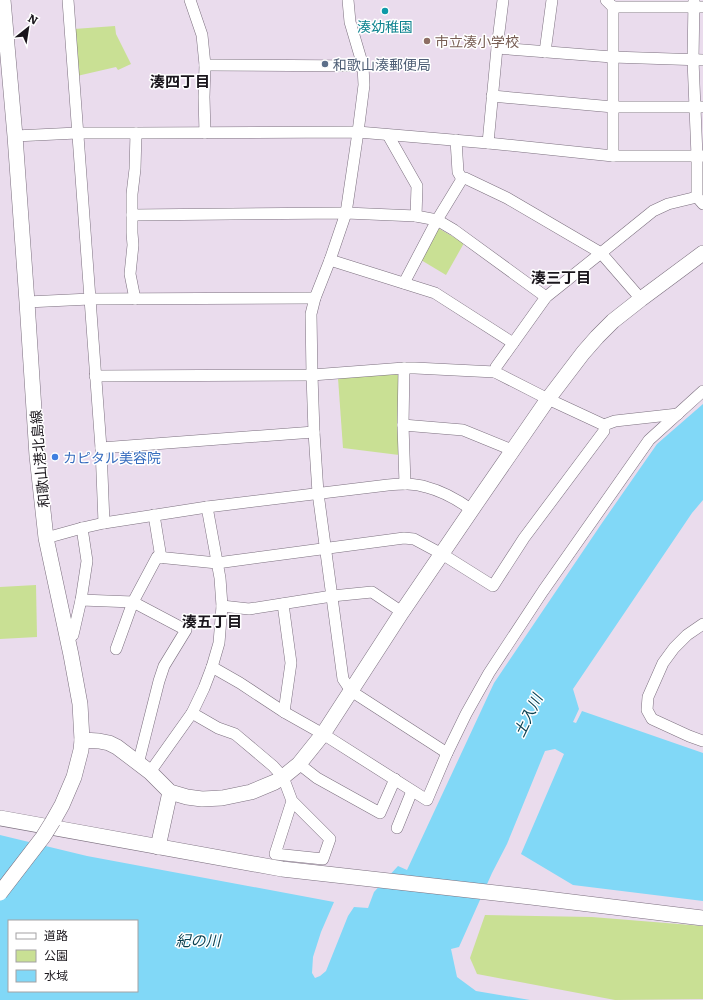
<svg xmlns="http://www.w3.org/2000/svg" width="703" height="1000" viewBox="0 0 703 1000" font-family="Literata,'Noto Sans JP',serif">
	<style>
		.green { fill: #c9e094 }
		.water { fill: #81d8f7; fill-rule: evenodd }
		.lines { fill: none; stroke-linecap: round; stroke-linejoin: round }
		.street-casing { stroke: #7c707f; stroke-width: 12 }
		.secondary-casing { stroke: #7c707f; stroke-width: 16 }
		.street { stroke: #fff; stroke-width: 11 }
		.secondary { stroke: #fff; stroke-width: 15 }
		.secondary-bridge-casing { stroke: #7c707f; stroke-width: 16; stroke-linecap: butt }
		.secondary-bridge { stroke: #fff; stroke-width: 15 }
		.culture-dot { fill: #0f9aa8; stroke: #fff; stroke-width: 1.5 }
		.education-dot { fill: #8d6e63; stroke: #fff; stroke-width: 1.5 }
		.service-dot { fill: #5c6f8a; stroke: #fff; stroke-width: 1.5 }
		.shop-dot { fill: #3f7fe0; stroke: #fff; stroke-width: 1.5 }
		.labels { text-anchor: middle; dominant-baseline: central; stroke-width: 3; stroke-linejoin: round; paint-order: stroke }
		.culture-label { font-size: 14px; fill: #0d838f; stroke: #fff }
		.education-label { font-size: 14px; fill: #785e54; stroke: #fff; text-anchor: start }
		.service-label { font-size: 14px; fill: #4e5e75; stroke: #fff; text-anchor: start }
		.shop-label { font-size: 14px; fill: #366cbe; stroke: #fff; text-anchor: start }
		.street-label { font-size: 14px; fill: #1a161c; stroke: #fff }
		.neighbourhood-label { font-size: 15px; font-weight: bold; fill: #1a161c; stroke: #fff }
		.water-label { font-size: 15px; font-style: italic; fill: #073e4e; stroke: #fff }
	</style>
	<rect width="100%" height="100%" fill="#eadced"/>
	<!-- green -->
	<g class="green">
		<path d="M115 26 116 34 131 64 118 70 116 67 77 76 74 29Z"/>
		<path d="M438 228 464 243 446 275 421 260Z"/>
		<path d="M396 374 399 376V455L343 448 338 378Z"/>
		<path d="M36 585 37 637 0 639V587Z"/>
		<path d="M485 915 592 917 703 926V999L615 1000 477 974 470 958Z"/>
	</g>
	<!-- water -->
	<path class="water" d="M703 404V500L692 513 573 689 579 709 573 722 576 723 582 711 703 753V901L573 885 521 854 564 754 555 749 545 751 507 844 492 873 459 947 451 949 457 977 476 991 530 1000H0V835L87 856 334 902 321 932 313 957 312 973 315 978 320 976 326 971 348 916 354 907 368 908 374 892 398 866 407 870 494 683 602 523 657 444ZM9 921H137V991H9Z"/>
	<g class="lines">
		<defs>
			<g id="street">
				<path d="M68 0 101 448 104 523"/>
				<path d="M190 0 202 35 205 65 204 97 205 133"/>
				<path d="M348 0 350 22 363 66 364 85 358 132 346 213 330 260 315 298 311 314 312 375 314 432 318 493 343 679 351 691 447 753"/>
				<path d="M606 0 613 7V156"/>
				<path d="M694 0 693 60 697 156V197L703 204"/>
				<path d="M613 7H703"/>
				<path d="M497 48 612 57 703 60"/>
				<path d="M545 52 552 0"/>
				<path d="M205 65 363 66"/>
				<path d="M492 96 613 107H703"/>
				<path d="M388 135 417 186 416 216 437 220 454 230 546 297"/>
				<path d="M15 136 77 133H136L358 132 488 143 613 156H703"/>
				<path d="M456 140 458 172 462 179"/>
				<path d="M488 143 497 48 503 0"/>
				<path d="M132 215 346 213 416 216"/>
				<path d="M330 260 435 293 513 343"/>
				<path d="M135 299 130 274 133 245 132 233V194L135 169 136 133"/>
				<path d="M641 299 601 253 653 211 668 204 697 197"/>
				<path d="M27 302 90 299 315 298"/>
				<path d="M95 376 312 375 404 368"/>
				<path d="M403 425 463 430 512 450"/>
				<path d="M604 425 615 421 678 414"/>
				<path d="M101 448 314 432"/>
				<path d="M405 484 403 425 404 368H415L495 372"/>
				<path d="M154 515 161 558"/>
				<path d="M46 538 82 528 104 523 207 507 388 485C401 484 414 483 426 487 442 491 458 500 472 510"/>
				<path d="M81 600 87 561 82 528"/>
				<path d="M283 604 291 663 284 712"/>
				<path d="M222 606 249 609 332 596 372 592 402 612"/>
				<path d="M703 624 687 635 674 648 663 663 648 697 647 710 652 719 689 736 703 741"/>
				<path d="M68 639 73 635 81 600 133 602 157 557 217 563 404 538 414 539 442 554 493 586 524 538 604 431V425L548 399 495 372 496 367 546 297 601 253 507 198 465 178 462 179 437 220 404 283"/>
				<path d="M116 649 133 602 186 630 164 666 159 681 138 764"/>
				<path d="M212 667 240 683 284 712 323 734 427 800 447 753 466 714 489 673 543 591 649 440 703 391"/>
				<path d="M192 713 218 728 235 734 273 766 283 777 292 801 330 839 323 859 275 854 292 801"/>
				<path d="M299 764 317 778 380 813 395 779"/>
				<path d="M150 772 192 713 204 688 212 667 219 643 222 606 220 578 207 507"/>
				<path d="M397 828 412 791"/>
			</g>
			<g id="secondary">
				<path d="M3 0 15 136 27 302 37 456 46 538 71 655 80 704 82 740 81 750 74 777 62 805 53 821"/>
				<path d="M82 740 99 741 109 743 117 747 150 772 170 792 187 797 202 799 222 798 251 792 275 782 283 777 299 764 323 734 402 612 477 502 548 399 583 353 597 337 613 321 641 299 703 253"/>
				<path d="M0 818 282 869 531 897 703 918"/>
				<path d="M158 847 170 792"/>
			</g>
		</defs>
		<!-- street casing -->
		<use href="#street" class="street-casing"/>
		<!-- secondary casing -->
		<use href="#secondary" class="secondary-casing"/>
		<!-- street -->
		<use href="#street" class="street"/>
		<!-- secondary -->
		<use href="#secondary" class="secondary"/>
		<defs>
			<path id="secondary-bridge" d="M0 893 43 837 53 821"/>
		</defs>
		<!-- secondary-bridge casing -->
		<use href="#secondary-bridge" class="secondary-bridge-casing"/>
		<!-- secondary-bridge -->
		<use href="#secondary-bridge" class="secondary-bridge"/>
	</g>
	<!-- markers -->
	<circle class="culture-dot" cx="385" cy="11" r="4"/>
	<circle class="education-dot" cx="427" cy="41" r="4"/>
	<circle class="service-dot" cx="325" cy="64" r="4"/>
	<circle class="shop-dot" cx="55" cy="457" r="4"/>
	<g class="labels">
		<!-- culture labels -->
		<g class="culture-label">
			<text x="385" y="26">湊幼稚園</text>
		</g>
		<!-- education labels -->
		<g class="education-label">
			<text x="435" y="41">市立湊小学校</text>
		</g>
		<!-- service labels -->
		<g class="service-label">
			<text x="333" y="64">和歌山湊郵便局</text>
		</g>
		<!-- shop labels -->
		<g class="shop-label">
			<text x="63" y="457">カピタル美容院</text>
		</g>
		<!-- street labels -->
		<g class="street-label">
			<text transform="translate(39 459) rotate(-95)">和歌山港北島線</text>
		</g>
		<!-- neighbourhood labels -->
		<g class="neighbourhood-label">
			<text x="180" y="80">湊四丁目</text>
			<text x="561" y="276">湊三丁目</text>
			<text x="212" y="620">湊五丁目</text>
		</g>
		<!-- water labels -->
		<g class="water-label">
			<text transform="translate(527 715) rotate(-64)">土入川</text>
			<text x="198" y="939">紀の川</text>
		</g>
	</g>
	<!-- legend -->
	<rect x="8" y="920" width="130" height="72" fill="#ffffff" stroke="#a3a2a4"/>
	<rect x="16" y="933" width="20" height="6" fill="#ffffff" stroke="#a3a2a4"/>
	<text x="44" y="940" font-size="12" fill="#1a161c">道路</text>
	<rect x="16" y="950" width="20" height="12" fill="#c9e094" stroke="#a3a2a4"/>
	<text x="44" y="960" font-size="12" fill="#1a161c">公園</text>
	<rect x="16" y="970" width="20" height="12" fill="#81d8f7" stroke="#a3a2a4"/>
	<text x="44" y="980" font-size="12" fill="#1a161c">水域</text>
	<!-- north arrow -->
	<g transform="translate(28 28) rotate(30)" stroke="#ffffff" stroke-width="3" paint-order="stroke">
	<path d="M0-3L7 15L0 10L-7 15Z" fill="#1a161c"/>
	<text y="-6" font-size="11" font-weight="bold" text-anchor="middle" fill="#1a161c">N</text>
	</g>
</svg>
